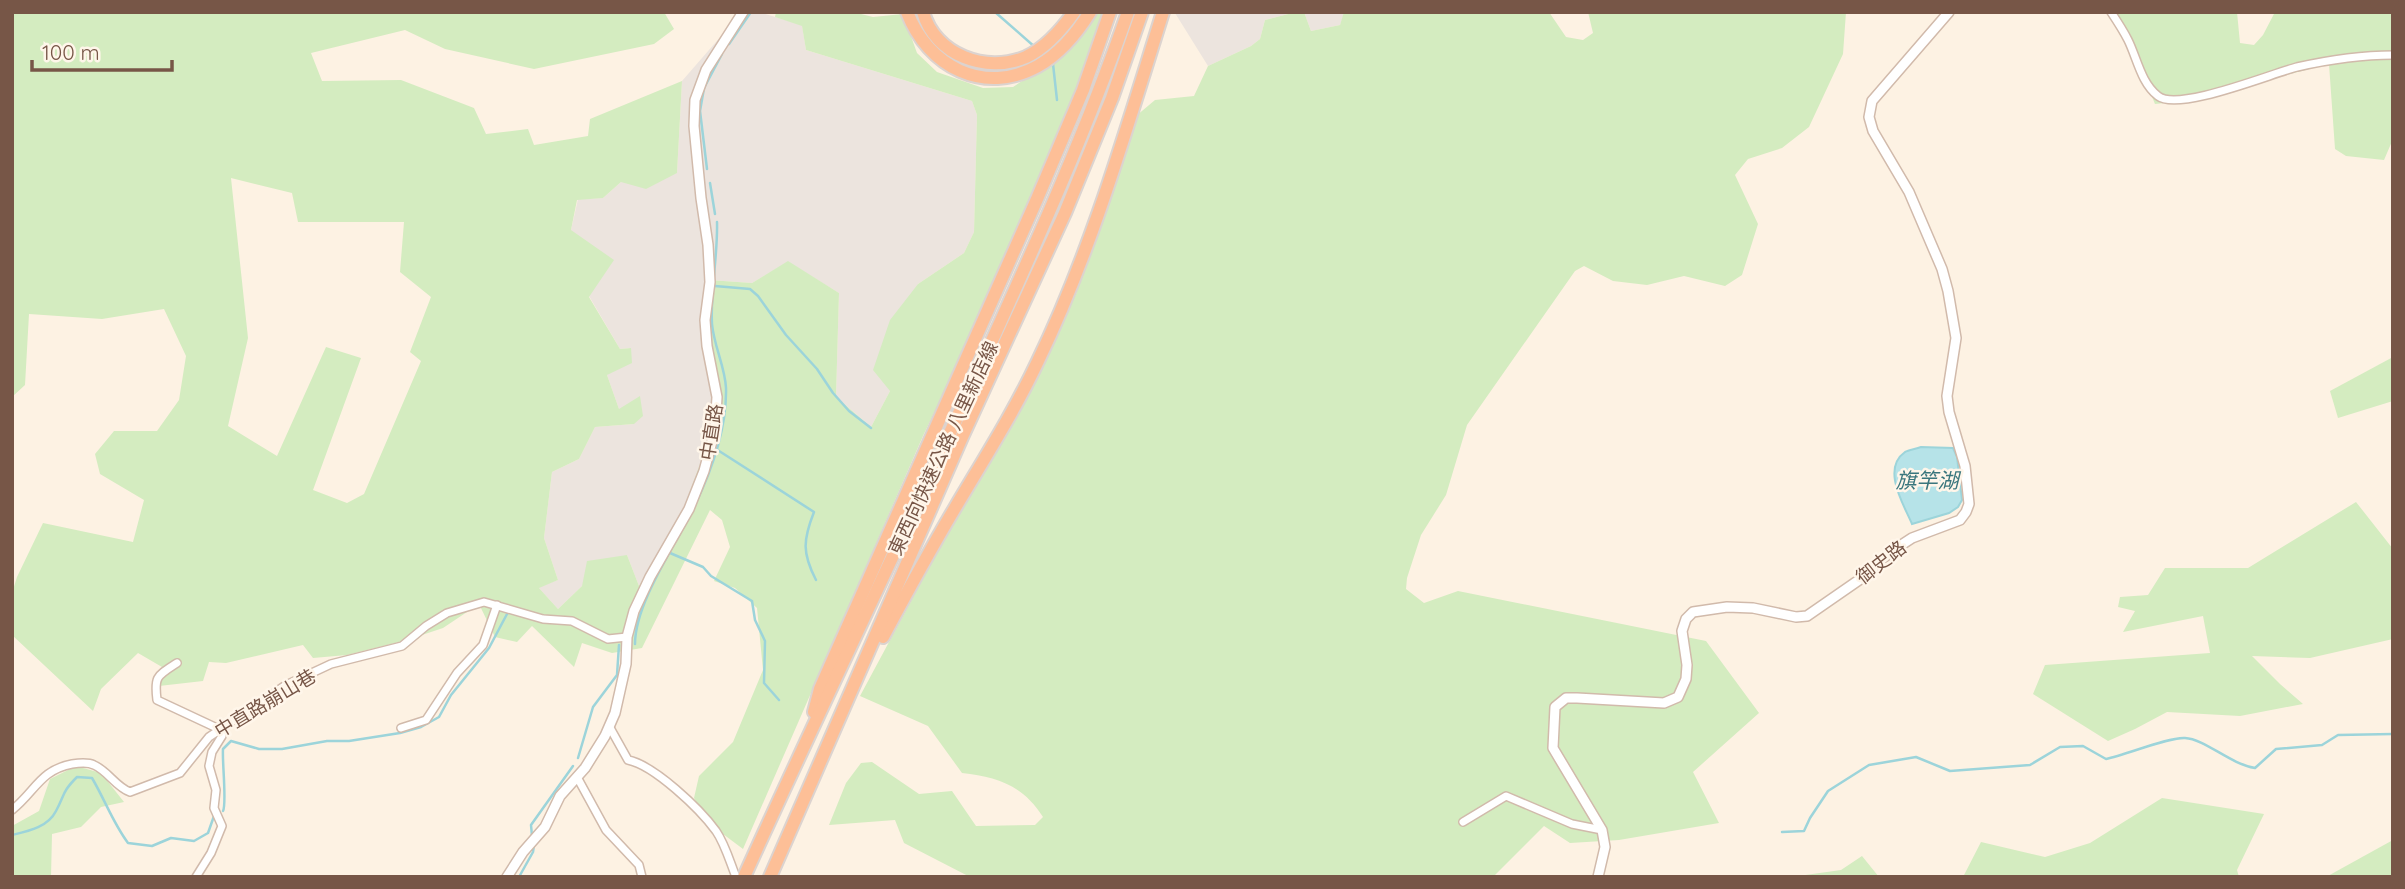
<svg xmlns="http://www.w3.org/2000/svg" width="2405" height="889" viewBox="0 0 2405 889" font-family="Quicksand,'Noto Sans TC',sans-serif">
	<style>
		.industrial { fill: #ece4de }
		.green { fill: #d4ecc0; fill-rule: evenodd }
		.water { fill: #b6e3e8; stroke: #9cd4da; stroke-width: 2 }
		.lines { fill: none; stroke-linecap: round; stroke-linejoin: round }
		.stream { stroke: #9cd4da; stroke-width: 2.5 }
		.minor-casing { stroke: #d1baab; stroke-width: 10 }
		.tertiary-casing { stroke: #d1baab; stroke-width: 12 }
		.trunk-casing { stroke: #dcd3cf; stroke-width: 16 }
		.minor { stroke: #fff; stroke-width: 7 }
		.tertiary { stroke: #fff; stroke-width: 9 }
		.trunk { stroke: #fdbf97; stroke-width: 12 }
		.labels { text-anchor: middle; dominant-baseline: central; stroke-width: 5; stroke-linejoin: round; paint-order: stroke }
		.street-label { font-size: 19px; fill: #775647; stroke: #fff6ea }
		.water-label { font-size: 21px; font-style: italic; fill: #3a767d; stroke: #fff6ea }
	</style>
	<rect width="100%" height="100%" fill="#fdf2e3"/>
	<!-- industrial -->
	<g class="industrial">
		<path d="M742 12H759L802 25 806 50 972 101 977 115 974 232 964 253 918 284 890 391 871 427 836 397 839 293 788 262 752 283 709 280 714 391 709 440 680 518 639 586 627 555 582 586 558 609 538 587 558 580 544 538 552 472 579 459 595 427 634 424 619 409 607 375 631 348 620 349 589 296 571 230 578 199 603 198 621 182 677 173 682 81Z"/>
		<path d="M1296 12 1265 20 1260 39 1251 46 1208 66 1175 13Z"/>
		<path d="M1304 12H1344V14L1340 25 1311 31Z"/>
	</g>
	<!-- green -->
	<g class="green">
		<path d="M12 12H664L674 29 654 44 534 69 445 49 405 30 311 53 322 81 401 80 474 108 486 134 528 129 534 145 588 136 590 119 682 81 677 173 646 189 621 182 603 198 577 200 571 230 614 260 589 297 620 349 631 348 632 363 607 375 619 409 640 396 643 416 634 424 595 427 579 459 552 472 544 538 558 580 539 588 558 609 582 586 587 561 627 555 639 586 680 518 709 440 714 391 703 337 709 280 752 283 788 261 839 293 836 397 871 427 890 391 873 370 890 320 918 284 964 253 974 232 977 115 972 101 806 50 802 26 775 17 776 12H853L873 17 903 14 917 53 937 72 983 88 1013 87 1058 57 1099 12H1111L1002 271 923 436 743 849 707 822 694 798 699 776 733 742 763 670 757 608 735 588 714 581 730 547 722 520 710 510 642 648 612 653 582 643 574 667 532 626 517 642 495 637 479 604 443 628 407 640 347 655 313 658 303 645 226 663 209 662 203 681 159 686 162 667 138 653 101 689 93 711 12 635V593L17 577 43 523 133 542 144 500 100 474 95 454 114 431H157L179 400 186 356 164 309 102 319 29 314 25 385 12 397ZM231 178 292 193 298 222H404L400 272 431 297 410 352 421 361 364 494 347 503 313 490 361 358 326 347 277 456 228 426 248 338Z"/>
		<path d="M1296 12H1304L1311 31 1340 25 1344 12H1549L1566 37 1583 40 1593 33 1588 12H1846L1843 54 1809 127 1782 148 1748 159 1735 175 1758 224 1742 275 1725 286 1684 276 1647 285 1613 281 1584 266 1575 271 1467 425 1446 495 1421 535 1407 578 1406 589 1424 603 1458 591 1706 641 1759 713 1693 772 1719 823 1619 840 1570 843 1544 826 1493 877H970L904 843 895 820 829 825 846 783 861 763 872 762 919 794 952 791 976 826 1035 825 1043 817C1023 785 997 777 962 773L928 726 860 696 1076 294 1136 116 1155 100 1194 96 1208 66 1251 46 1260 39 1265 20Z"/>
		<path d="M2117 12H2237L2240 43 2254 45 2263 35 2275 12H2393V139L2384 160 2346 156 2335 149 2329 64 2286 75 2245 82 2184 101 2155 104Z"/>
		<path d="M2393 357V401L2338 418 2330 391Z"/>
		<path d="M2356 502 2393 549V639L2310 658 2252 656 2280 684 2303 704 2240 716 2167 712 2135 729 2108 741 2033 694 2045 665 2210 653 2203 616 2123 632 2135 611 2118 607 2120 597 2148 595 2165 568H2248Z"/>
		<path d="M76 766 101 773 124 802 101 807 81 827 52 834 51 877H12V826L39 811 50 779Z"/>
		<path d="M2162 798 2264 814 2237 870 2239 877H1963L1981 842 2045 857 2090 843Z"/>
		<path d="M2393 840V877H2326Z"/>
		<path d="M1862 856 1879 877H1791L1841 870Z"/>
	</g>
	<!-- water -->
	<path class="water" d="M1921 447 1953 448 1957 457 1962 500 1958 507 1949 513 1912 524C1904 505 1881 469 1905 452 1909 450 1916 449 1921 447Z"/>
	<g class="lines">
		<!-- stream -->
		<g class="stream">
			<path d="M995 12 1036 48"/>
			<path d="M729 44 751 12"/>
			<path d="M1051 62 1053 64 1057 100"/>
			<path d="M707 169 700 111 704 88 722 54"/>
			<path d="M710 183 715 214"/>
			<path d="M715 286 750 289 758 296 786 335 817 369 833 393 849 411 871 428"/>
			<path d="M716 449 814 512C803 540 802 553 816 580"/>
			<path d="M694 507C711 472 727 428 726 388 725 367 714 346 712 324 710 292 718 256 717 222"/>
			<path d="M670 553 703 567 711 576 752 601 755 620 765 641 764 683 779 700"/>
			<path d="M635 644C635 606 670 553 688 519"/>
			<path d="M578 758 593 707 617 675 619 645"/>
			<path d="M223 811C227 804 222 762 223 749L231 741 259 749H282L327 741H349L400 733 421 727 439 717 451 695 489 648 507 614"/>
			<path d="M1782 832 1804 831 1810 818 1828 791 1869 765 1916 757 1950 771 2030 765 2060 747 2083 746 2106 759C2126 755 2168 737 2185 738 2205 739 2230 764 2255 768L2276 749 2322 745 2338 735 2393 734"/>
			<path d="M12 835C29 831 48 827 56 811 65 794 62 792 77 777L92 778C105 800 113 823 128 843L152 846 171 838 194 841 208 833 214 816"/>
			<path d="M532 836 531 825 573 766"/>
			<path d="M519 877 533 852 534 845"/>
		</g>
		<defs>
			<g id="minor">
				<path d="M2111 12C2117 21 2123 30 2128 40 2137 58 2141 83 2158 96 2178 112 2270 74 2297 67 2328 60 2361 55 2393 55"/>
				<path d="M177 663C157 676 154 676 157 700L219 729 222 736 212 752 209 766 216 790 214 808 222 826 211 853 196 877"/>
				<path d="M609 726 628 760C654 765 700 809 716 831 725 844 730 862 736 877"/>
				<path d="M401 728 426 720 457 673 483 645 497 605"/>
				<path d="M577 777 606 830 639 865 642 877"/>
				<path d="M12 810C35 792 40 770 72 764 79 763 88 762 94 765 108 771 116 787 130 792L180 773 209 737 286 685 331 664 402 646 426 626 447 613 484 602 543 619 572 621 608 639 627 637"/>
				<path d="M1463 822 1506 796 1572 824 1602 830"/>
			</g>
			<g id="tertiary">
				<path d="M507 877 523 852 545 827 560 796 585 768 605 736 615 713 626 664 627 637 634 611 650 577 689 509 704 471 715 430 717 397 707 346 705 320 710 282 708 245 701 198 694 126 695 100 706 70 743 12"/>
				<path d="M1598 877 1605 847 1602 830 1553 748 1555 707 1566 698H1577L1664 703 1678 697 1686 679 1687 665 1682 631 1686 619 1693 612 1727 607 1753 608 1796 617 1807 616 1859 580 1889 553 1912 538 1960 520 1966 512 1969 504 1965 466 1949 412 1947 396 1956 338 1948 291 1942 269 1909 192 1873 131 1869 117 1872 101 1949 12"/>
			</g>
			<g id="trunk">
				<path d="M907 12C928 67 984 96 1038 66 1059 54 1077 33 1090 12"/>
				<path d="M923 12C935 55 986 74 1026 57 1045 48 1062 29 1074 12"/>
				<path d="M883 637C906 594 930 550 955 508 984 459 1014 412 1038 361 1092 249 1126 130 1163 12"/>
				<path d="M814 712 820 689 1037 199 1083 90 1110 12"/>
				<path d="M744 877C823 702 907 529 986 354 1037 241 1087 129 1128 12"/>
				<path d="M770 877 962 437 1065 213 1112 98 1142 12"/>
			</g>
		</defs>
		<!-- minor casing -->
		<use href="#minor" class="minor-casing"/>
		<!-- tertiary casing -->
		<use href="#tertiary" class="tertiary-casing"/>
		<!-- trunk casing -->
		<use href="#trunk" class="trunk-casing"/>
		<!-- minor -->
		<use href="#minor" class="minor"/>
		<!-- tertiary -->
		<use href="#tertiary" class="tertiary"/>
		<!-- trunk -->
		<use href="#trunk" class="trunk"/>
	</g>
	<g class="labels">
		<!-- street labels -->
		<g class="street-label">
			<text transform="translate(711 432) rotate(-81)">中直路</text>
			<text transform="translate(943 448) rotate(-65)">東西向快速公路 八里新店線</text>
			<text transform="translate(1881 562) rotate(-38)">御史路</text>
			<text transform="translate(265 703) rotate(-31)">中直路崩山巷</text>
		</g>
		<!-- water labels -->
		<g class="water-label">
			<text x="1927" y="480">旗竿湖</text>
		</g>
	</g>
	<!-- border -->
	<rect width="2405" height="889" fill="none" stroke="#775647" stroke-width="28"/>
	<!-- scale -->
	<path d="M32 60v10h140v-10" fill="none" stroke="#775647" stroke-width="3.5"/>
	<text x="42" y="60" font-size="21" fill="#775647" stroke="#fff6ea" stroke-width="5" paint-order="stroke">100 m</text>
</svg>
